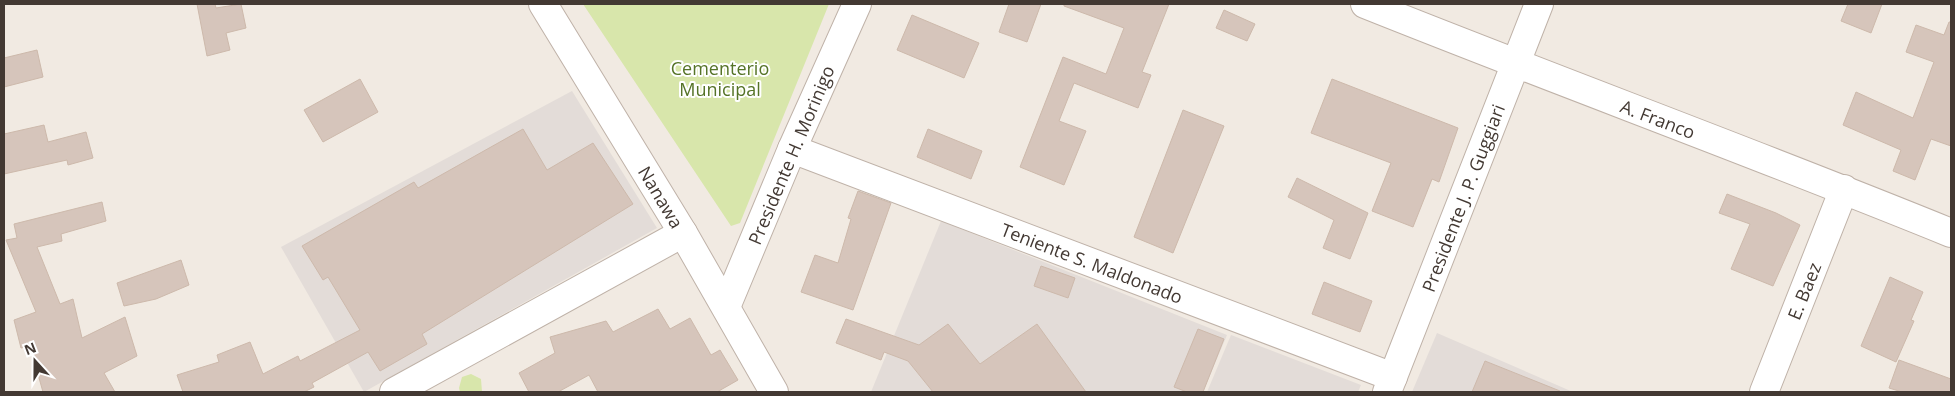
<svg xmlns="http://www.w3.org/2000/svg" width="1955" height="396" viewBox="0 0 1955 396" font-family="'Open Sans',sans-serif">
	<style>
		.industrial { fill: #e3dcd8 }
		.green { fill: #d8e6ab }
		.building { fill: #d6c5bb; stroke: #cdb9ab }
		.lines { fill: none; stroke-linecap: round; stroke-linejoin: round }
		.minor-casing { stroke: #bfb2a8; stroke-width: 30 }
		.tertiary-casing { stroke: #bfb2a8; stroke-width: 30 }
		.minor { stroke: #fff; stroke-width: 28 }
		.tertiary { stroke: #fff; stroke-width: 28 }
		.labels { text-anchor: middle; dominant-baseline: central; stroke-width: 4; stroke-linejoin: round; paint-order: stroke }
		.park-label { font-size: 18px; fill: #557327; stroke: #fff }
		.street-label { font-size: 18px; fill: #433933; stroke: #fff }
	</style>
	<rect width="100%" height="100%" fill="#f1eae2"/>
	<!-- industrial -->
	<g class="industrial">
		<path d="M572 91 657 228 364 392 281 247Z"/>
		<path d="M941 221 1227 335 1203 392H871Z"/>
		<path d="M1437 333 1573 392H1412Z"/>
		<path d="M1231 335 1361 385 1358 392H1207Z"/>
	</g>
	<!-- green -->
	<g class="green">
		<path d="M583 4H829L740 223 731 226Z"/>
		<path d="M471 374 481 379 482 392H460L459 388 462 377Z"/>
	</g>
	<!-- building -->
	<g class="building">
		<path d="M197 4H215L216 8 241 4 246 28 226 33 230 50 207 56Z"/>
		<path d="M1009 4H1041L1027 42 999 32Z"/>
		<path d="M1064 4H1169L1142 72 1151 75 1138 108 1074 83 1059 121 1086 131 1064 185 1020 167 1063 57 1106 74 1124 28 1064 6Z"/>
		<path d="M1848 4H1882L1871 33 1841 21Z"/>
		<path d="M1224 10 1255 24 1247 41 1216 28Z"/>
		<path d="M912 15 979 43 964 78 897 50Z"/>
		<path d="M1949 22H1951V146L1931 139 1915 180 1893 171 1901 150 1843 125 1856 92 1913 118 1934 62 1906 52 1916 25 1944 35Z"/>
		<path d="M37 50 43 77 4 87V58Z"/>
		<path d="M360 79 378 112 323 142 304 110Z"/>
		<path d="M1332 79 1458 128 1439 182 1432 179 1413 227 1372 211 1391 163 1311 133Z"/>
		<path d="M1183 110 1224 126 1173 253 1134 237Z"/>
		<path d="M44 125 48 142 86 132 93 158 68 165 67 160 4 174V134Z"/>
		<path d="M523 129 547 170 593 143 633 204 422 334 427 344 380 371 368 352 312 383 314 387 304 392H183L177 375 219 362 217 355 250 342 263 374 298 356 300 361 360 330 328 277 323 280 302 246 414 182 418 188Z"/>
		<path d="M928 129 982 151 971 179 917 157Z"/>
		<path d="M1297 178 1368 213 1350 259 1323 248 1334 220 1288 197Z"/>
		<path d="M858 191 891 203 853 310 801 292 815 255 838 263 851 219 848 218Z"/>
		<path d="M1727 194 1776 213 1800 225 1773 286 1731 269 1750 224 1719 213Z"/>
		<path d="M102 202 106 221 61 234 62 241 37 247 60 304 73 299 82 338 125 317 137 356 104 373 115 392H43L30 346 21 348 14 320 36 312 6 240 17 238 14 224Z"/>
		<path d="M181 260 189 285 156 299 124 306 117 283Z"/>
		<path d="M1041 266 1075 278 1068 298 1034 286Z"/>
		<path d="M1890 277 1923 292 1911 320 1914 321 1896 362 1861 346Z"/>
		<path d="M1324 282 1372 301 1360 332 1312 314Z"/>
		<path d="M658 309 670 329 690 318 711 355 720 350 738 380 717 392H598L589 375 558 392H529L519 373 555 353 550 337 606 321 613 332Z"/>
		<path d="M846 319 919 345 948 324 980 364 1037 324 1086 392H933L908 361 884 352 881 360 836 343Z"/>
		<path d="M1198 329 1224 339 1203 392H1187L1174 387Z"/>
		<path d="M1899 360 1951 379V392H1902L1889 388Z"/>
		<path d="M1485 361 1560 391V392H1472Z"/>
	</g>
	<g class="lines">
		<defs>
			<g id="minor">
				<path d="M1365 4C1560 82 1757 154 1951 233"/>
				<path d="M792 149 1393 377"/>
				<path d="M726 307 792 149 857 4"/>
				<path d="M394 392 683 233"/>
				<path d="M1387 392 1539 4"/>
				<path d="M1764 392 1844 189"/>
			</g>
			<path id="tertiary" d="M543 4 683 233 774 392"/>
		</defs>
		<!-- minor casing -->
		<use href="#minor" class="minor-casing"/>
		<!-- tertiary casing -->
		<use href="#tertiary" class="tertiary-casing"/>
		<!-- minor -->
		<use href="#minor" class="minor"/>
		<!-- tertiary -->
		<use href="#tertiary" class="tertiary"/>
	</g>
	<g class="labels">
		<!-- park labels -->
		<g class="park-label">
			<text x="720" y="68">Cementerio<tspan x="720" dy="21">Municipal</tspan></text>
		</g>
		<!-- street labels -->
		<g class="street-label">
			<text transform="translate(1658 119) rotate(21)">A. Franco</text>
			<text transform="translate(791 155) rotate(-67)">Presidente H. Morinigo</text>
			<text transform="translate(661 197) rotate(59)">Nanawa</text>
			<text transform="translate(1463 198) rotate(-69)">Presidente J. P. Guggiari</text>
			<text transform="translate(1092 263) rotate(21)">Teniente S. Maldonado</text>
			<text transform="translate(1804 291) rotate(-68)">E. Baez</text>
		</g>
	</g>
	<!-- border -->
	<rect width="1955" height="396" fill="none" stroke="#433933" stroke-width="10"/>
	<!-- north arrow -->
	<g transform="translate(35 361) rotate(339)" stroke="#ffffff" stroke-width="4" paint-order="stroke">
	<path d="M0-4L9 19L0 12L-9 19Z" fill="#433933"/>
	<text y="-8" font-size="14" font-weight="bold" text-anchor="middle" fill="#433933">N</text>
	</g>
</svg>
